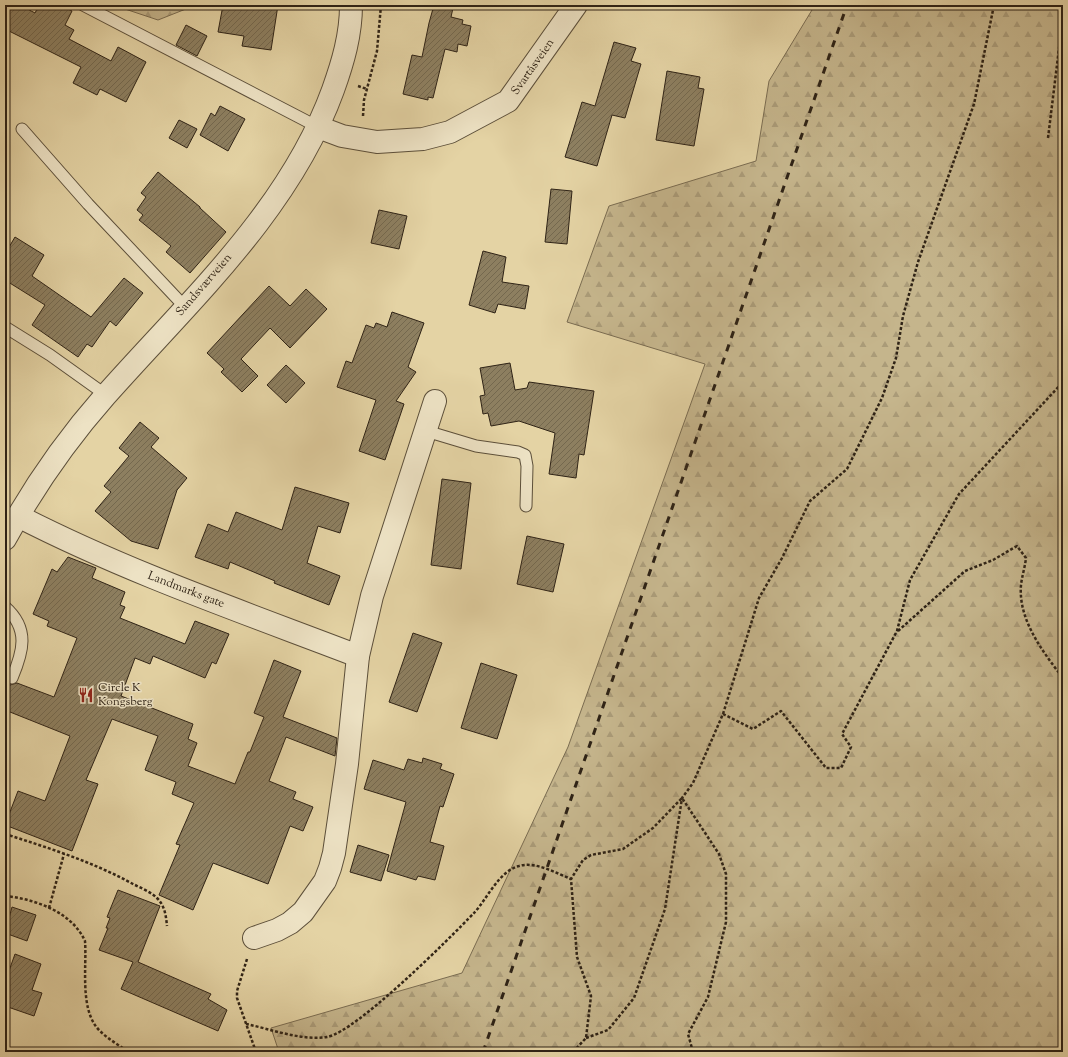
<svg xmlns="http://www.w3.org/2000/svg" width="1068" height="1057" viewBox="0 0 1068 1057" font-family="'Sorts Mill Goudy',serif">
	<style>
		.forest { fill: url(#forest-firs); stroke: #7a6c51 }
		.building { fill: url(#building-hatch); stroke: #2f2316 }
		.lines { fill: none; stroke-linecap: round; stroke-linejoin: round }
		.service-casing { stroke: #5c4f3a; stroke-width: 13 }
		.minor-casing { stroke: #5c4f3a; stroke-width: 24 }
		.tertiary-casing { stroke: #5c4f3a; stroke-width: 24 }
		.path { stroke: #2f2316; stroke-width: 2.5; stroke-dasharray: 3 2; stroke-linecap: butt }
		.service { stroke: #ede2c4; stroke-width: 11 }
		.minor { stroke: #ede2c4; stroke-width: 22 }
		.tertiary { stroke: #ede2c4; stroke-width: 22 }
		.rail { stroke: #2f2316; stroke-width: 3; stroke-dasharray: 7 7; stroke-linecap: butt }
		.labels { text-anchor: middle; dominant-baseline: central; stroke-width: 3; stroke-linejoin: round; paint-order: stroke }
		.street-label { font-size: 12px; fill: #2f2316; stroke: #ede2c4 }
		.poi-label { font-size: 12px; fill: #2f2316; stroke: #ede2c4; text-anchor: start }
	</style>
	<defs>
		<pattern id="forest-firs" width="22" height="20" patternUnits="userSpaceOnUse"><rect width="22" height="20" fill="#c5b58c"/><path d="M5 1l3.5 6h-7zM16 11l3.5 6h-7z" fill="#aa9b78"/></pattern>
		<pattern id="building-hatch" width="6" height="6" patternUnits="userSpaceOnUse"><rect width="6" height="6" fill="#8d7f60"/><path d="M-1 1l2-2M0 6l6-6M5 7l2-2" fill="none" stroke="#74684e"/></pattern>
	</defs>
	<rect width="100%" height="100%" fill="#e4d3a4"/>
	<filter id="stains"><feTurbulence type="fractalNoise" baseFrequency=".005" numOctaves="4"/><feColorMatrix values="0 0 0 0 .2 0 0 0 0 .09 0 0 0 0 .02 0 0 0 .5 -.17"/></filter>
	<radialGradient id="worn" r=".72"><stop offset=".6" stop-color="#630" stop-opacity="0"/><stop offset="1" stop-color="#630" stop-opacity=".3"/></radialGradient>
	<!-- forest -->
	<g class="forest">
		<path d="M113 5H196L158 20Z"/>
		<path d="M815 5H1063V1052H279L271 1028 462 973 568 747 705 364 567 322 609 206 756 161 769 81Z"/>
	</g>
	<!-- building -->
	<g class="building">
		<path d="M5 5H20L35 13 39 5H60L72 11 65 25 74 30 69 39 111 61 118 47 146 62 126 102 100 89 97 95 73 83 81 67 5 29Z"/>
		<path d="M223 5H278L271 50 242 46 244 36 218 32Z"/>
		<path d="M434 5 453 8 451 17 463 20 462 24 471 26 467 46 458 44 457 52 445 49 433 98 428 97V100L403 94 412 55 422 57 429 23Z"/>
		<path d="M186 25 207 36 197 56 176 45Z"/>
		<path d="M614 42 636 48 631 61 641 64 625 118 612 115 597 166 565 157 582 102 595 106Z"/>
		<path d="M667 71 700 77 698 88 704 89 694 146 656 140Z"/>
		<path d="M220 106 245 119 228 151 200 135 211 113 215 116Z"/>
		<path d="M179 120 197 129 187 148 169 138Z"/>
		<path d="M158 172 200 207V208L226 232 190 273 166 252 171 246 139 220 143 215 137 210 146 197 141 193Z"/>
		<path d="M551 189 572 191 567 244 545 242Z"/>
		<path d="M379 210 407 216 399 249 371 243Z"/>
		<path d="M15 237 44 255 32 276 91 317 124 278 143 293 116 326 110 321 92 347 87 344 78 357 32 325 45 305 5 280V254Z"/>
		<path d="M483 251 506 257 502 282 529 286 525 309 498 304 495 313 469 305Z"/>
		<path d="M269 286 290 306 306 289 327 309 290 348 270 328 241 359 258 376 242 392 221 372 224 369 207 353Z"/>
		<path d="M392 312 424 323 408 367 416 372 396 401 404 404 385 460 359 451 376 400 337 387 346 361 352 363 366 325 374 328 376 323 387 327Z"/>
		<path d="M510 363 515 390 527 388 529 382 594 391 584 455 579 454 576 478 549 474 555 433 519 421 491 426 488 413 483 414 480 396 485 395 480 368Z"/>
		<path d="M286 365 305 383 286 403 267 385Z"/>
		<path d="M140 422 159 438 151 447 187 478 177 490 158 549 131 541 95 511 111 492 104 486 129 456 119 448Z"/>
		<path d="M442 479 471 483 461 569 431 565Z"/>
		<path d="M295 487 349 503 340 533 318 526 307 563 340 576 329 605 274 583 275 581 230 562 228 569 195 557 208 524 228 532 236 512 282 530Z"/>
		<path d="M527 536 564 544 553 592 517 584Z"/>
		<path d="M68 557 96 568 92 578 125 592 120 605 125 607 120 618 185 644 195 621 229 634 216 664 212 662 205 678 153 656 150 664 135 658 121 696 193 724 188 739 197 743 188 766 235 784 248 752H250L264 717 254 713 274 660 301 671 283 717 337 738 335 756 286 737 269 781 296 792 293 799 313 807 303 831 290 826 268 884 213 863 193 910 159 895 180 845 176 844 194 803 172 794 176 782 145 770 158 736 112 719 86 780 98 784 72 851 5 825 18 791 45 801 70 736 5 710V678L10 685 17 683 54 697 77 638 47 626 49 621 33 614 52 569 57 572Z"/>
		<path d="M413 633 442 643 417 712 389 702Z"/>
		<path d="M481 663 517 675 497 739 461 728Z"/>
		<path d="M423 758 442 764 440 769 454 774 443 807 440 806 430 842 444 846 435 880 418 876 416 880 387 871 406 802 364 789 373 760 404 770 408 759 422 763Z"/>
		<path d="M358 845 389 855 381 881 350 872Z"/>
		<path d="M118 890 160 906 138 962 211 994 208 999 227 1010 218 1031 121 989 133 962 99 950 108 928H106L110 918 107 917Z"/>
		<path d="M12 907 36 915 27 941 5 933Z"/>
		<path d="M15 954 41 964 32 990 42 993 34 1016 5 1006V982Z"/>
	</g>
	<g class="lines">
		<defs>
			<g id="service">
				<path d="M83 5 318 127"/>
				<path d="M22 129 88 204 185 307"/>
				<path d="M5 327 50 355 106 395"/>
				<path d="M426 431 476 446 518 452 525 455 527 466 526 506"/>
				<path d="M5 607C30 629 23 652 12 678"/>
			</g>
			<g id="minor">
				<path d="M318 127 342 136 377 142 423 139 450 132 508 101 576 5"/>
				<path d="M18 516C127 572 243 612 358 656"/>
				<path d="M254 938 277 930 290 923 303 912 325 881 330 868 334 853 347 764 358 656 372 596 435 401"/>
			</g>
			<path id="tertiary" d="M5 539C33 488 67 439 105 396 189 301 289 211 333 90 343 62 351 35 351 5"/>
		</defs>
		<!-- service casing -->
		<use href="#service" class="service-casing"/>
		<!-- minor casing -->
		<use href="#minor" class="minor-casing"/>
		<!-- tertiary casing -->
		<use href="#tertiary" class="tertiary-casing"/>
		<!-- path -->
		<g class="path">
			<path d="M358 86 367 89"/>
			<path d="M363 116 364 100 377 51 381 5"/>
			<path d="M1048 138 1063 16"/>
			<path d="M898 631 965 571 993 560 1017 546 1026 558C1025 567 1022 576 1021 585 1018 620 1043 652 1063 678"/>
			<path d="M723 714 753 729 781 711 826 768H841L851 747 842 734 897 631 910 580 959 494 1063 382"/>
			<path d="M5 834C49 848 93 862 133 884 141 888 151 892 157 898 165 906 166 916 167 926"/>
			<path d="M5 896C35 899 72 912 85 941 87 967 79 1011 100 1031 108 1039 119 1045 128 1052"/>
			<path d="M49 908 64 854"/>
			<path d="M247 959 237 991V998L256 1052"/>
			<path d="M246 1024C271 1029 301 1041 327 1037 356 1032 450 938 474 913 487 899 499 871 519 866 535 861 556 873 571 879"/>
			<path d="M586 1038 608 1030 634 998 665 909 682 798 693 783 723 714 759 598 782 558 810 501 847 469 882 398 896 358 903 316 918 262 974 104 994 5"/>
			<path d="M573 1052 586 1038 591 996 577 957 571 879 583 860 591 855 623 849 653 828 682 798 719 854 726 874V922L708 997 688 1034 693 1052"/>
		</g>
		<!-- service -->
		<use href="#service" class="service"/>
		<!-- minor -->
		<use href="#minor" class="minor"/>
		<!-- tertiary -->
		<use href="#tertiary" class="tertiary"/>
		<!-- rail -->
		<path class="rail" d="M483 1052 847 5"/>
	</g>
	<!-- icons -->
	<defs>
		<symbol id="restaurant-bare" viewBox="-9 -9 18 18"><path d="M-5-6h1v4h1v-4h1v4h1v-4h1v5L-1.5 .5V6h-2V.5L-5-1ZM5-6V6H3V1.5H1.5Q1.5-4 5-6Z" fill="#8f2418" stroke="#ede2c4" stroke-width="2.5" paint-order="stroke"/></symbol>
	</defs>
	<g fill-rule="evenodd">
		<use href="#restaurant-bare" x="75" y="684" width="22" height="22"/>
	</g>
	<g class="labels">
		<!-- street labels -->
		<g class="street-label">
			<text transform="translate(533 67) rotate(-55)">Svartåsveien</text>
			<text transform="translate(204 285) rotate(-49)">Sandsværveien</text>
			<text transform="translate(186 590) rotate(21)">Landmarks gate</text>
		</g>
		<!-- poi labels -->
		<g class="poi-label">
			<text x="98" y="688">Circle K<tspan x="98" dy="14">Kongsberg</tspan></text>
		</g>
	</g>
	<!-- margin -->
	<rect width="1068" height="1057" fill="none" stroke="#e4d3a4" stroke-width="20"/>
	<rect x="6" y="6" width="1056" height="1045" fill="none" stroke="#2f2316" stroke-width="2"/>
	<rect x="10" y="10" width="1048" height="1037" fill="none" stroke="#2f2316"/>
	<rect width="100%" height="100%" filter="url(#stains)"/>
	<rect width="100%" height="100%" fill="url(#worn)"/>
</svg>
